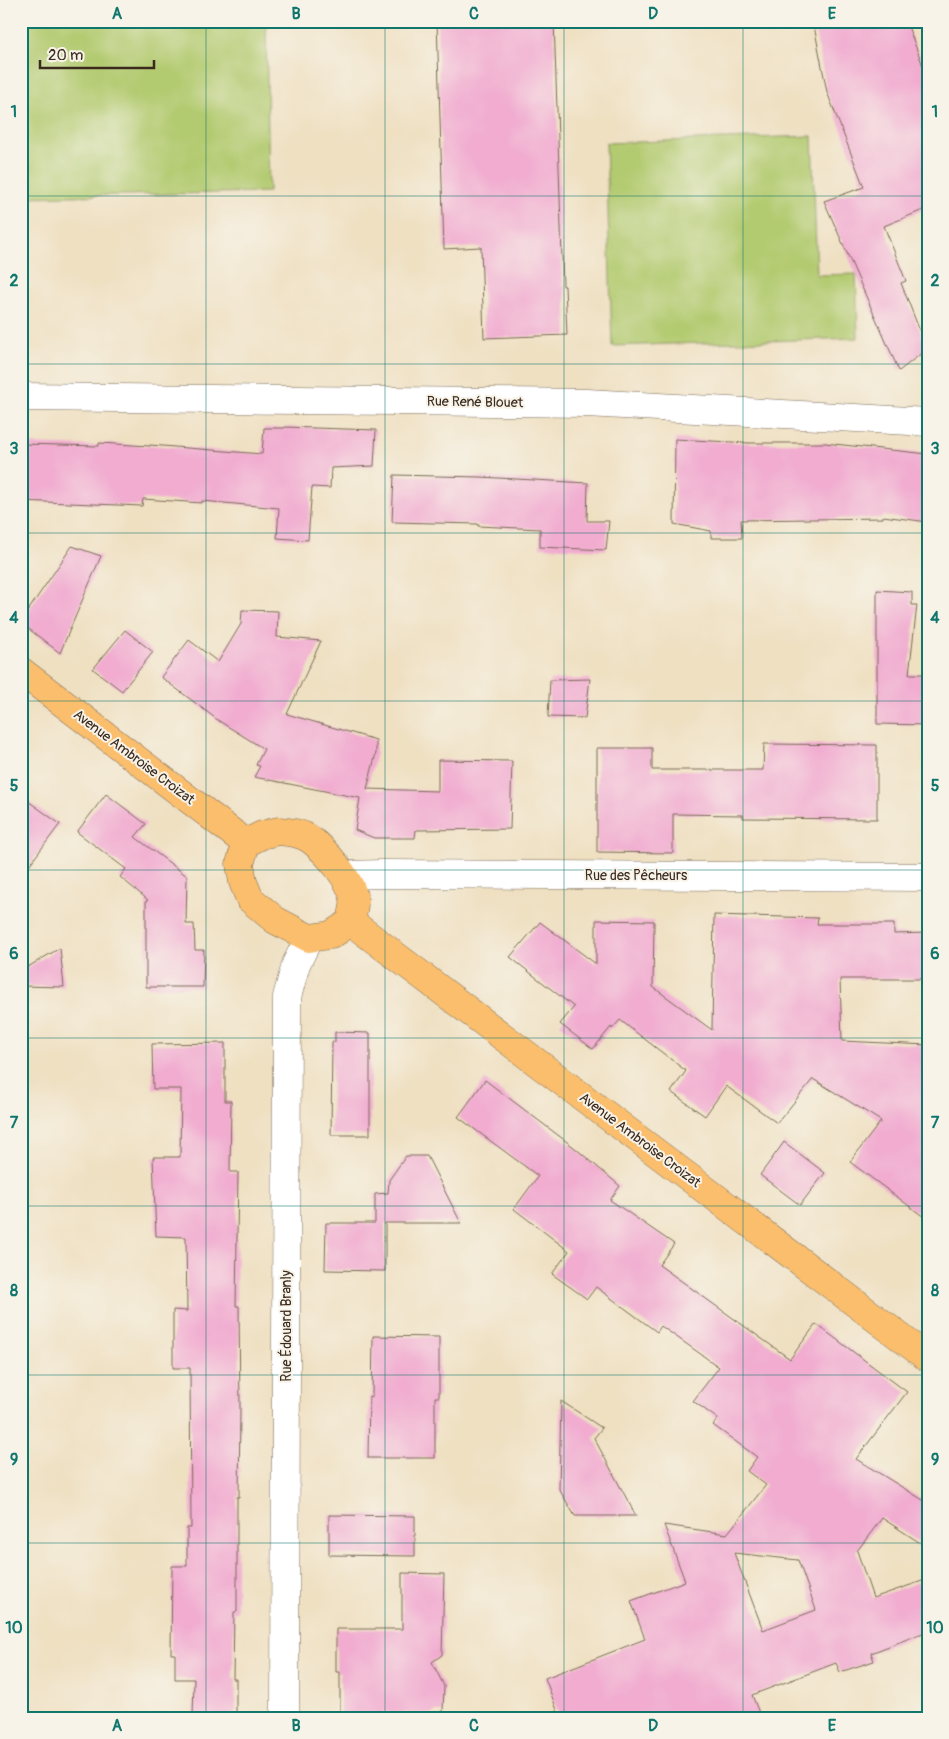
<svg xmlns="http://www.w3.org/2000/svg" width="949" height="1739" viewBox="0 0 949 1739" font-family="Pangolin,sans-serif">
	<style>
		.green { fill: #b2ca70; stroke: #767a47 }
		.building { fill: #f1acd0; fill-rule: evenodd }
		.lines { fill: none; stroke-linecap: round; stroke-linejoin: round }
		.street-casing { stroke: #7a6a57; stroke-width: 29 }
		.primary-casing { stroke: #7a6a57; stroke-width: 29 }
		.street { stroke: #fff; stroke-width: 28 }
		.primary { stroke: #fabe6d; stroke-width: 28 }
		.grid { fill: none; stroke: #0f766e; stroke-width: 1; stroke-opacity: 0.55 }
		.labels { text-anchor: middle; dominant-baseline: central; stroke-width: 4; stroke-linejoin: round; paint-order: stroke }
		.street-label { font-size: 14px; fill: #3b2a1e; stroke: #f7f3e8 }
		.neatline { fill: none; stroke: #0f766e; stroke-width: 2 }
		.grid-label { font-size: 16px; text-anchor: middle; font-weight: bold; fill: #0f766e }
	</style>
	<rect width="100%" height="100%" fill="#f7f3e8"/>
	<filter id="ink" filterUnits="userSpaceOnUse"><feTurbulence type="fractalNoise" baseFrequency=".02" numOctaves="2"/><feDisplacementMap in="SourceGraphic" scale="10" xChannelSelector="R" yChannelSelector="G"/><feConvolveMatrix kernelMatrix="1 2 1 2 8 2 1 2 1" color-interpolation-filters="sRGB"/></filter>
	<filter id="wash" filterUnits="userSpaceOnUse"><feTurbulence type="fractalNoise" baseFrequency=".0096" numOctaves="4" result="noise"/><feDisplacementMap in="SourceGraphic" scale="20" xChannelSelector="R" yChannelSelector="G"/><feGaussianBlur stdDeviation="1.12" result="paint"/><feColorMatrix in="noise" values="0 0 0 0 0 0 0 0 0 0 0 0 0 0 0 0 0 1.4 0 .05"/><feComposite in="paint" operator="in"/></filter>
	<g filter="url(#wash)">
		<rect width="100%" height="100%" fill="#efe0c2"/>
		<!-- green -->
		<g class="green">
			<path d="M21 21H266L269 192 21 197Z"/>
			<path d="M812 136 817 275 856 274 858 338 612 346 606 143Z"/>
		</g>
		<g id="blocks">
			<!-- building -->
			<g class="building">
				<path d="M437 21H554L563 286H565L567 335 484 338 481 247 444 249Z"/>
				<path d="M813 21H906L928 79V208L884 226 906 281 901 283 927 349 899 371 824 201 864 187 827 92Z"/>
				<path d="M284 427 376 430 374 466 331 468 330 488 312 487 308 540 277 538 279 508 202 501V503L143 499 142 506 21 501V444L99 446V443L150 446V445L262 454 264 428H284Z"/>
				<path d="M675 439 749 443H825L928 454V522L883 516V518L741 520 742 538H711V531L674 524Z"/>
				<path d="M394 475 480 477 588 483 587 521H609L606 550 540 547V529L478 526V524L392 522Z"/>
				<path d="M72 546 101 556 60 653 21 623V621Z"/>
				<path d="M877 590 912 592V605H917L909 674H928V725L877 724Z"/>
				<path d="M242 610 278 611 277 637 321 641 287 714 376 740V753L367 789 438 791V760L512 761 510 829 416 830 415 838H374L355 830 360 798 254 777 260 766 256 765 264 749 219 721 161 677 189 640 218 662 241 624Z"/>
				<path d="M125 630 153 652 122 691 93 669Z"/>
				<path d="M590 679 585 718 548 717 550 680Z"/>
				<path d="M764 744 877 745V819L743 818V815L673 814V853L597 852V748H652V770H763Z"/>
				<path d="M106 794 146 824 135 837 187 876 186 924H194L195 950H204L203 987H146V901L148 900 120 877 126 869 77 832Z"/>
				<path d="M21 796 60 824 21 876Z"/>
				<path d="M714 915 818 918 817 924H894V934L928 933V979H840L842 1041 928 1045V1220L850 1162 881 1121 813 1079 777 1123 726 1086 705 1116 671 1092 686 1071 620 1020 612 1029 611 1027 593 1049 560 1024 574 1007 510 957 540 922 596 964V920L654 921 653 987 712 1030Z"/>
				<path d="M60 948 64 987 21 986V971Z"/>
				<path d="M335 1032 370 1033V1135H331L332 1042H335Z"/>
				<path d="M225 1043V1101H231L230 1172H238L236 1306H239L240 1410 239 1497H237V1612H234L233 1679H236V1718H193L194 1679H175V1654H171L172 1566H187V1528H191L190 1368H173V1310L187 1311 186 1237 156 1236 153 1157H180L181 1089H153L152 1044Z"/>
				<path d="M485 1080 575 1148 620 1186 610 1200 674 1244 659 1265 790 1359 816 1324 907 1392 856 1459 928 1503V1548L882 1518 857 1551 873 1598 928 1579V1631L871 1653 874 1661 840 1672 836 1663 752 1695 761 1718H560L545 1678 645 1639 631 1601 685 1581 664 1525 727 1534 766 1485 747 1471 757 1457 713 1425 718 1419 693 1401 719 1367 661 1326 657 1332 596 1287 587 1299 552 1274 569 1251 514 1209 538 1176 458 1117ZM734 1553 798 1560 816 1610 763 1630Z"/>
				<path d="M784 1142 825 1173 800 1205 760 1175Z"/>
				<path d="M406 1156H427L461 1223H385V1271L325 1270 326 1223H375V1194L388 1193 389 1180Z"/>
				<path d="M373 1336 439 1337V1397H435V1458H368L369 1396 372 1397Z"/>
				<path d="M561 1401 602 1428 594 1438 636 1516H575L559 1489Z"/>
				<path d="M329 1515 415 1516V1556L329 1555Z"/>
				<path d="M402 1573 444 1574 442 1655 432 1662 444 1686 443 1712H434V1714L383 1712 382 1718H340V1672H336V1629H402Z"/>
			</g>
		</g>
	</g>
	<g filter="url(#ink)">
		<use href="#blocks" fill-opacity="0" stroke="#7a6a57" stroke-width="1"/>
		<g class="lines">
			<defs>
				<g id="street">
					<path d="M21 397 587 403 928 422"/>
					<path d="M344 875 383 874 928 877"/>
					<path d="M285 1718 287 997 296 964 309 938"/>
				</g>
				<g id="primary">
					<path d="M21 671 246 843"/>
					<path d="M278 831C290 832 302 833 311 840 326 851 351 880 354 899 355 906 352 915 351 922L331 935 309 938 275 920 250 899 243 882 240 864 246 843 262 835Z"/>
					<path d="M351 922 928 1358"/>
				</g>
			</defs>
			<!-- street casing -->
			<use href="#street" class="street-casing"/>
			<!-- primary casing -->
			<use href="#primary" class="primary-casing"/>
			<!-- street -->
			<use href="#street" class="street"/>
			<!-- primary -->
			<use href="#primary" class="primary"/>
		</g>
	</g>
	<!-- grid -->
	<path class="grid" d="M206 21V1718M385 21V1718M564 21V1718M743 21V1718M21 196H928M21 364H928M21 533H928M21 701H928M21 870H928M21 1038H928M21 1206H928M21 1375H928M21 1543H928"/>
	<g class="labels">
		<!-- street labels -->
		<g class="street-label">
			<text transform="translate(475 402) rotate(1)">Rue René Blouet</text>
			<text transform="translate(134 757) rotate(37)">Avenue Ambroise Croizat</text>
			<text x="636" y="875">Rue des Pêcheurs</text>
			<text transform="translate(640 1140) rotate(37)">Avenue Ambroise Croizat</text>
			<text transform="translate(286 1326) rotate(-90)">Rue Édouard Branly</text>
		</g>
	</g>
	<!-- margin -->
	<rect width="949" height="1739" fill="none" stroke="#f7f3e8" stroke-width="55"/>
	<!-- scale -->
	<path d="M40 60v8h114v-8" fill="none" stroke="#3b2a1e" stroke-width="2.5"/>
	<text x="48" y="60" font-size="15" fill="#3b2a1e" stroke="#f7f3e8" stroke-width="4" paint-order="stroke">20 m</text>
	<rect x="28" y="28" width="894" height="1684" class="neatline"/>
	<g class="grid-label">
		<text x="117" y="19">A</text>
		<text x="296" y="19">B</text>
		<text x="474" y="19">C</text>
		<text x="653" y="19">D</text>
		<text x="832" y="19">E</text>
		<text x="14" y="117">1</text>
		<text x="935" y="117">1</text>
		<text x="14" y="286">2</text>
		<text x="935" y="286">2</text>
		<text x="14" y="454">3</text>
		<text x="935" y="454">3</text>
		<text x="14" y="623">4</text>
		<text x="935" y="623">4</text>
		<text x="14" y="791">5</text>
		<text x="935" y="791">5</text>
		<text x="14" y="959">6</text>
		<text x="935" y="959">6</text>
		<text x="14" y="1128">7</text>
		<text x="935" y="1128">7</text>
		<text x="14" y="1296">8</text>
		<text x="935" y="1296">8</text>
		<text x="14" y="1465">9</text>
		<text x="935" y="1465">9</text>
		<text x="14" y="1633">10</text>
		<text x="935" y="1633">10</text>
		<text x="117" y="1731">A</text>
		<text x="296" y="1731">B</text>
		<text x="474" y="1731">C</text>
		<text x="653" y="1731">D</text>
		<text x="832" y="1731">E</text>
	</g>
</svg>
